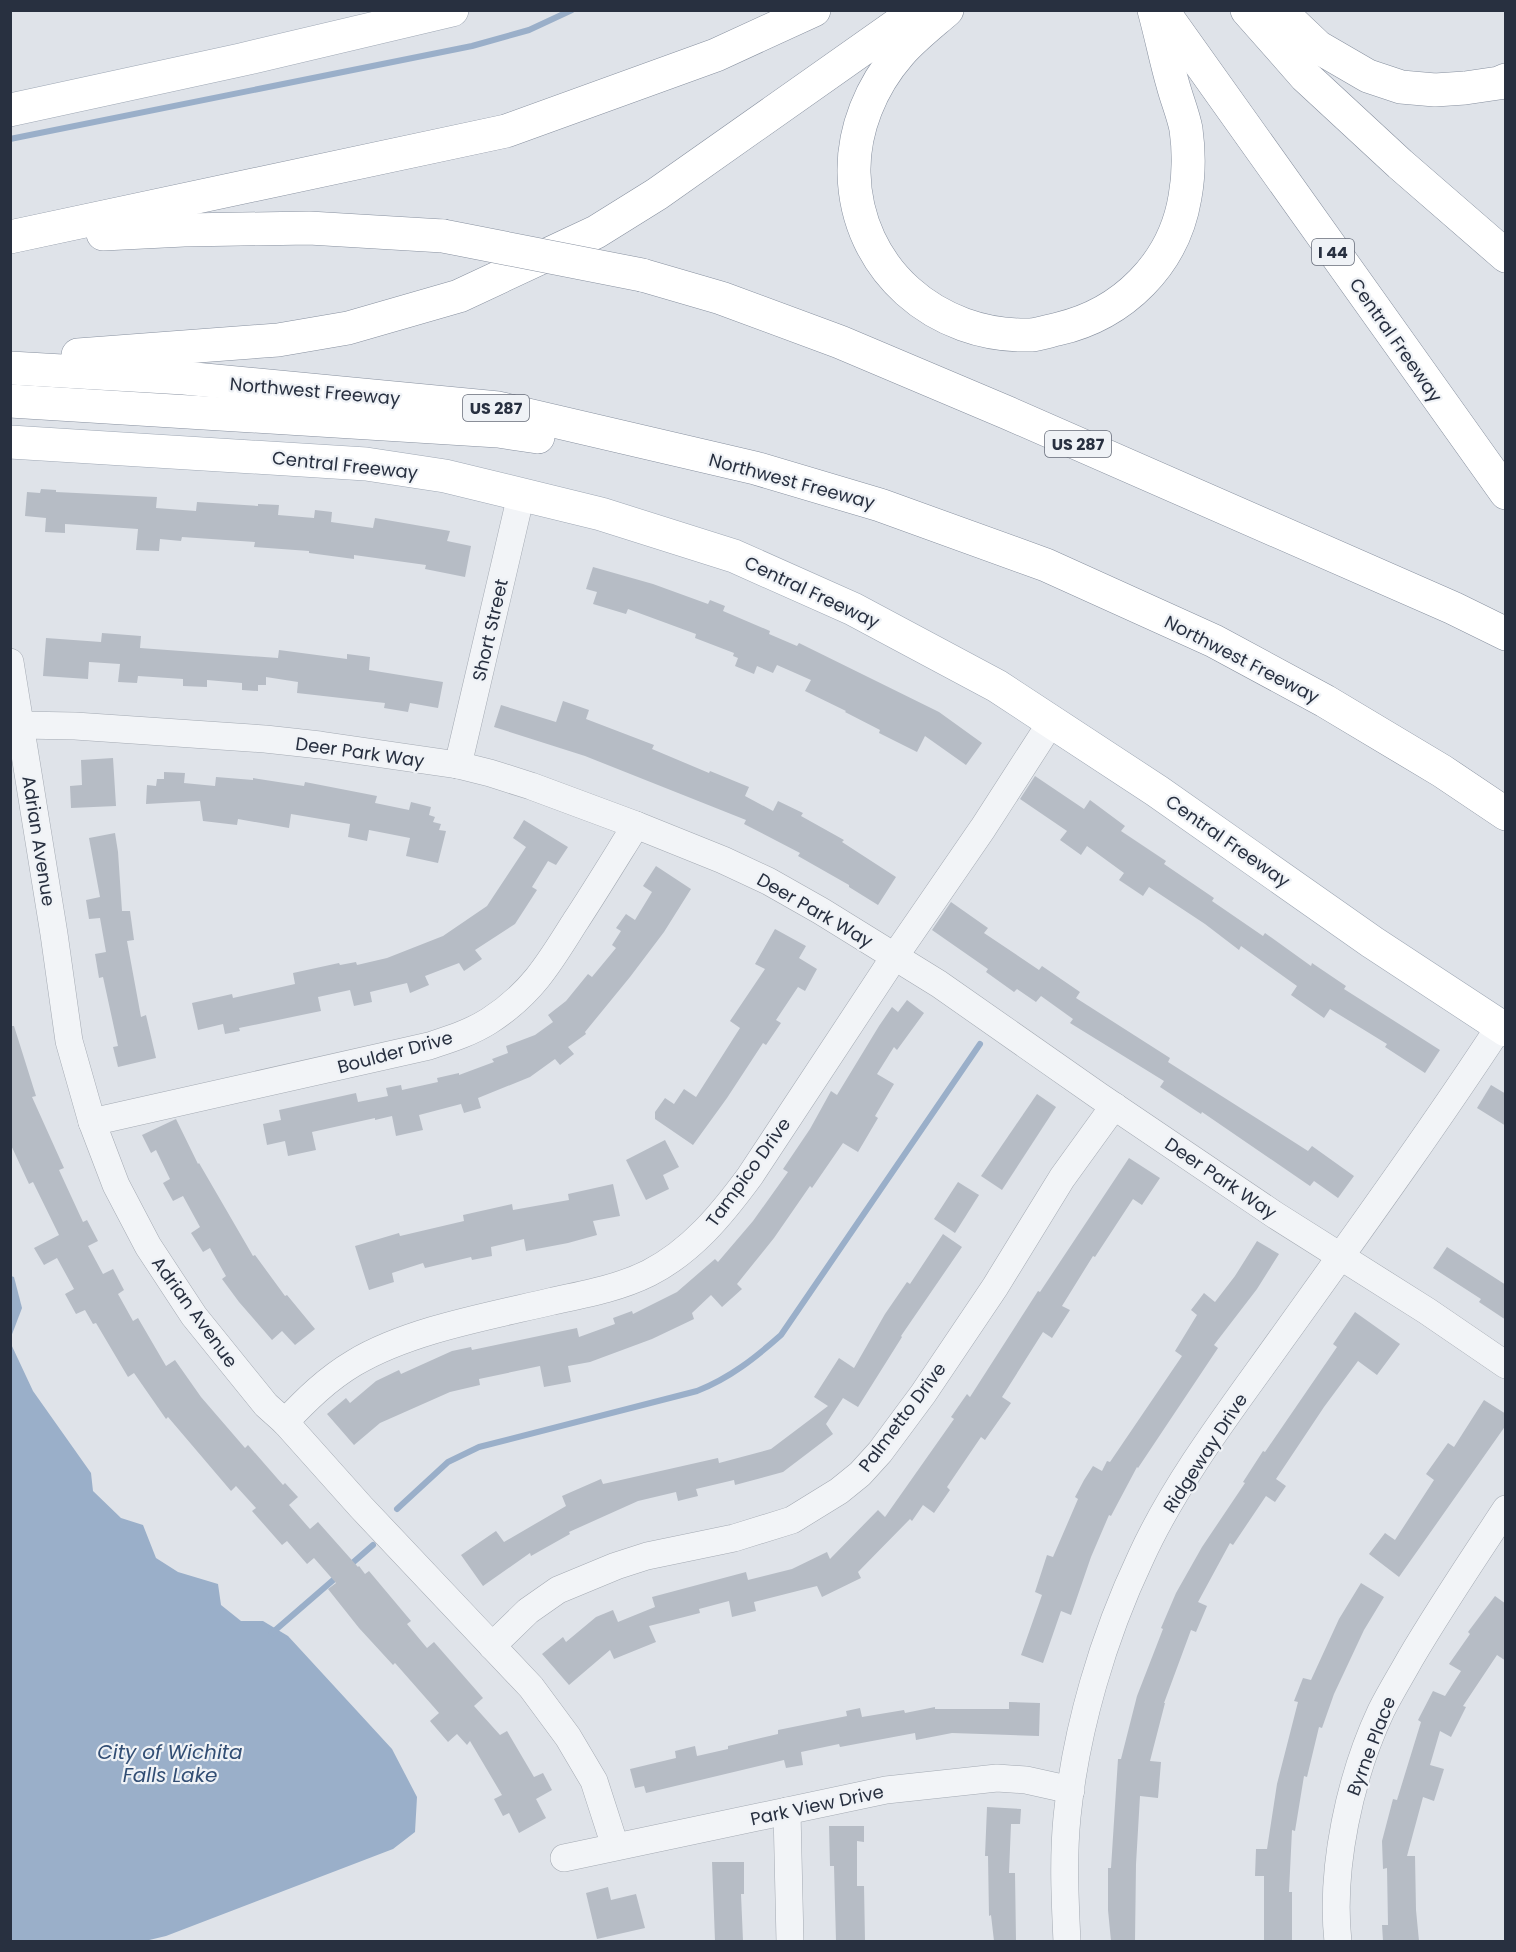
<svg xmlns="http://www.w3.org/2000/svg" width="1516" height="1952" viewBox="0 0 1516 1952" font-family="Poppins,sans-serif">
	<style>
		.water { fill: #9aafc9 }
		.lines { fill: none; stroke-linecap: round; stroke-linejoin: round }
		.stream { stroke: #9aafc9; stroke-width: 6 }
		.building { fill: #b6bcc5 }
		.minor-casing { stroke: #a4aab3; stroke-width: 28 }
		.major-casing { stroke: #9ea7b4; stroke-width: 34 }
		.highway-casing { stroke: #87909f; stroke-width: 34 }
		.minor { stroke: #f2f4f7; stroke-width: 27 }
		.major { stroke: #fff; stroke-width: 33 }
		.highway { stroke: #fff; stroke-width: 33 }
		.highway-bridge-casing { stroke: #87909f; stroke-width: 34; stroke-linecap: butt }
		.highway-bridge { stroke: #fff; stroke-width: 33 }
		.labels { text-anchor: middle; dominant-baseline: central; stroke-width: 4.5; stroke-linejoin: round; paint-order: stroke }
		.shield { fill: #eff2f6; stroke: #646a77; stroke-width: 1.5 }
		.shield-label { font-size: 16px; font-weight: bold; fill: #283040 }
		.street-label { font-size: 18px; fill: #283040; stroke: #eff2f6 }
		.water-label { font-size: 20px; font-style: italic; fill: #324e74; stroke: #eff2f6 }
	</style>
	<rect width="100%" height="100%" fill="#dfe3e9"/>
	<!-- water -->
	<g class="water">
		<path d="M11 1276 14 1277 22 1308 11 1337Z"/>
		<path d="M11 1344 33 1391 91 1473 93 1491 121 1518 143 1525 156 1558 178 1572 218 1584 221 1605 241 1621H263L288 1636 392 1749 417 1797 415 1832 393 1849 166 1936 145 1941H11Z"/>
	</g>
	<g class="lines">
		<!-- stream -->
		<g class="stream">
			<path d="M10 139 472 46 529 30 572 10"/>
			<path d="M397 1509 448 1462 479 1447 697 1391C730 1378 755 1358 781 1335L980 1044"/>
			<path d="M349 1566 373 1545"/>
			<path d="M272 1633 339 1575"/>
		</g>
	</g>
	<!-- building -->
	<g class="building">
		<path d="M41 489 56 490V492L157 497 156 508 196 511 197 502 258 506V504L279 505 278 515 314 518 315 510 332 512 331 522 373 528 375 518 450 531 447 541 471 546 465 577 425 569 426 565 354 555V559L309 553V551L254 547 255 542 182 537 181 541 160 539 159 551 136 550 138 529 65 524V533L45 532 46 518 25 516 27 492 40 493Z"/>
		<path d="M593 567 653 584 708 604 710 600 725 606 723 611 770 631 769 634 797 646 799 643 939 712 982 743 966 765 925 736 917 752 879 733 880 730 845 712 846 711 805 691 811 680 777 665 773 673 757 666 754 674 735 666 738 658 733 656 734 653 695 638 696 634 628 609 626 614 593 604 597 592 586 589Z"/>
		<path d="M102 633 141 636 140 648 278 658 279 650 347 659V654L370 657 369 670 443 682 438 708 410 703 408 712 384 708 385 703 297 693 298 682 266 677V685H258V691L242 690V683L207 680V687L183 686V679L138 676 137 683 118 682 120 664 89 662 88 679 43 676 46 638 101 642Z"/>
		<path d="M563 701 589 710 586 719 654 745 652 749 709 773 710 771 749 787 745 796 773 811 778 801 803 813 801 816 844 840 842 842 896 877 878 905 849 887V885L798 856 800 853 744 824 746 820 585 756 494 727 501 705 556 722Z"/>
		<path d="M113 758 116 806 71 808 70 786 82 785 81 760Z"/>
		<path d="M164 772 185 773 184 783 215 786 216 777 253 780V778L304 786 305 782 377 796 375 803 409 810 411 802 431 807 429 815 435 817 433 822 441 824 439 830 446 831 438 863 406 856 410 838 369 830 367 841 348 837 350 824 291 814 289 828 238 819 237 825 203 821 200 801 146 804 147 785 156 786 157 779H164Z"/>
		<path d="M1035 776 1084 809 1090 800 1125 826 1121 831 1166 861 1164 864 1214 898 1212 901 1263 936 1265 933 1311 966 1312 963 1346 986 1344 989 1440 1050 1425 1073 1385 1047 1387 1044 1330 1009 1324 1018 1291 995 1297 986 1241 946 1239 950 1205 924 1149 887 1143 896 1119 880 1124 873 1087 846 1081 855 1060 840 1067 831 1020 799Z"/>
		<path d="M524 820 568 847 556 865 548 861 532 887 537 890 515 924 475 950 482 959 464 971 459 963 425 976 429 985 410 993 407 983 370 992 372 1002 354 1006 350 990 318 997 321 1011 239 1028 240 1031 225 1034 223 1024 198 1030 192 1003 232 994 233 998 295 984 293 973 339 963 340 965 356 962 357 965 387 958 443 936 487 906 526 847 513 838Z"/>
		<path d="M115 833 118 852 122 911H130L134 940 127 941 141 1017 146 1015 156 1058 118 1067 113 1047 118 1046 103 977 99 978 95 954 106 952 100 918 89 919 86 900 100 897 89 838Z"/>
		<path d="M656 866 691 889 664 932 630 977 585 1032 586 1034 568 1047 574 1054 560 1065 555 1059 530 1077 478 1098 481 1108 464 1113 461 1104 419 1115 423 1130 396 1136 392 1116 375 1120V1118L312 1132 316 1150 288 1156 285 1141 267 1145 263 1124 281 1120 279 1110 356 1093 358 1102 388 1096 386 1088 401 1085 402 1090 438 1082 437 1078 459 1073V1075L494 1062 492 1059 508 1053 506 1046 535 1035 553 1022 548 1015 566 1001 588 974 592 977 616 948 612 945 621 931 616 928 626 914 635 920 652 892 643 886Z"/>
		<path d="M951 902 988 928 984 933 1039 970 1042 966 1080 992 1076 998 1170 1058 1168 1062 1308 1151 1312 1146 1354 1176 1338 1198 1314 1181 1310 1186 1202 1112 1201 1114 1160 1087 1164 1081 1070 1023 1073 1019 1041 996 1036 1002 1017 989 1014 992 986 972 988 969 932 930Z"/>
		<path d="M775 929 806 946 799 958 817 969 805 991 798 987 776 1020 781 1023 766 1045 763 1043 727 1098 693 1145 655 1119V1112L665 1098 674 1104 684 1089 696 1097 740 1028 730 1021 765 969 755 964Z"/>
		<path d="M907 1000 924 1013 897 1050 894 1047 877 1074 894 1084 875 1116 878 1118 858 1152 843 1143 812 1188 810 1186 774 1238 737 1284 742 1289 722 1307 711 1295 692 1313 694 1319 652 1339 590 1362 568 1366 571 1382 544 1387 540 1366 479 1379 480 1385 450 1392 380 1423 354 1445 327 1414 346 1398 350 1403 376 1381 399 1370 401 1374 452 1351 471 1347 472 1350 577 1328 579 1337 615 1324 613 1318 632 1311 633 1314 677 1292 715 1259 718 1262 753 1221 788 1172 783 1169 810 1129 831 1091 837 1095 879 1026 892 1007 898 1012Z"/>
		<path d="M10 1026H14L36 1096 32 1097 64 1168 59 1170 83 1222 87 1220 98 1241 88 1246 103 1274 113 1269 124 1290 118 1294 133 1321 138 1318 166 1366 175 1360 201 1397 245 1448 248 1445 283 1485 285 1483 298 1497 289 1505 310 1529 318 1522 358 1567 359 1566 365 1574 369 1571 411 1621 407 1624 427 1648 434 1642 483 1698 474 1706 500 1735 507 1731 534 1777 543 1773 552 1790 536 1799 546 1818 519 1833 509 1813 503 1816 494 1799 502 1795 470 1741 467 1745 457 1734 448 1742 430 1721 439 1713 395 1663 393 1665 359 1628 328 1589 336 1583 314 1558 307 1564 287 1541 282 1545 252 1511 256 1508 236 1486 231 1491 168 1417 166 1419 134 1373 128 1377 96 1323 93 1324 85 1310 76 1314 65 1294 74 1289 57 1258 44 1265 34 1248 59 1235 33 1182 29 1184 10 1143Z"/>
		<path d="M1491 1085 1506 1094V1126L1477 1108Z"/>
		<path d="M1037 1094 1056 1107 1002 1190 981 1176Z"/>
		<path d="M176 1119 198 1164 199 1163 253 1256 255 1255 285 1296 287 1295 315 1329 295 1345 282 1331 272 1340 239 1302 222 1279 226 1276 210 1248 203 1252 191 1233 200 1227 183 1196 173 1201 163 1183 170 1179 156 1150 151 1153 142 1135Z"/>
		<path d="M665 1140 679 1167 663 1175 669 1189 646 1200 626 1160Z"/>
		<path d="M1129 1158 1160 1178 1142 1205 1133 1199 1095 1257 1093 1256 1062 1306 1070 1310 1052 1338 1043 1332 1002 1397 1011 1403 985 1440 981 1437 947 1487 950 1490 934 1513 923 1505 912 1521 910 1519 858 1572 861 1578 822 1597 817 1586 754 1602 756 1611 732 1617 729 1601 699 1609 700 1613 649 1626 656 1642 614 1659 610 1650 569 1685 542 1654 563 1637 566 1642 596 1617 613 1610 618 1622 655 1607 652 1597 746 1572 748 1580 792 1569 827 1552 830 1559 878 1510 885 1517 954 1419 951 1417 967 1394 970 1397 1038 1291 1040 1292Z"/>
		<path d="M958 1182 979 1195 955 1233 934 1219Z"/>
		<path d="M613 1184 620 1216 593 1221 597 1235 568 1243 526 1251 524 1239 491 1247 492 1256 472 1260 471 1257 425 1268 423 1263 392 1273 394 1282 369 1290 355 1246 399 1233 400 1236 464 1221 463 1215 512 1204 513 1210 569 1200 568 1194Z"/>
		<path d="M943 1234 962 1247 901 1336 902 1337 858 1407 843 1398 826 1424 833 1434 783 1472 735 1485 734 1480 696 1489 698 1496 678 1501 676 1492 638 1501 569 1532 570 1534 531 1556 530 1553 483 1586 461 1555 496 1531 504 1542 566 1506 562 1496 601 1479 603 1484 718 1458 719 1463 771 1449 828 1406 814 1397 839 1358 854 1368 885 1314 907 1282 910 1284Z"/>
		<path d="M1257 1241 1279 1254 1257 1289 1214 1345 1218 1348 1138 1468 1137 1467 1111 1516 1109 1515 1091 1557 1071 1615 1061 1611 1043 1663 1021 1655 1042 1595 1035 1592 1047 1555 1053 1557 1078 1499 1075 1497 1084 1480 1093 1466 1102 1471 1107 1461 1110 1462 1182 1356 1175 1351 1197 1315 1191 1310 1204 1293 1215 1302 1235 1276Z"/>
		<path d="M1447 1247 1506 1285V1320L1479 1302 1481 1299 1433 1268Z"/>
		<path d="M1355 1312 1400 1344 1377 1375 1358 1361 1324 1407 1276 1479 1286 1486 1275 1502 1266 1496 1233 1545 1230 1543 1198 1602 1207 1606 1196 1632 1191 1630 1164 1703H1165L1150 1761 1161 1762 1158 1798 1140 1796 1136 1864 1135 1941H1111L1108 1910V1868H1111L1118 1759H1121L1137 1696 1163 1629 1161 1628 1176 1593 1202 1547 1245 1483 1243 1482 1263 1451 1265 1452 1337 1347 1333 1344Z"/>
		<path d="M1484 1400 1506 1414V1425L1399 1577 1369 1554 1385 1533 1395 1540 1434 1480 1426 1474 1448 1443 1454 1447Z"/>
		<path d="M1361 1583 1384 1597 1364 1630 1334 1694 1322 1728 1319 1727 1307 1777 1304 1776 1295 1831 1292 1830 1289 1892H1292V1941H1264V1876H1255L1256 1849H1267L1277 1784 1298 1702 1294 1701 1303 1678 1311 1680 1339 1619Z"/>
		<path d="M1495 1596 1506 1604V1661L1497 1655 1463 1706 1466 1707 1451 1737 1440 1731 1430 1765 1444 1769 1434 1801 1423 1797 1407 1856H1415L1416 1910 1419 1941H1383L1382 1925H1388L1387 1868 1383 1869 1382 1841 1393 1799 1397 1800 1421 1722 1418 1720 1433 1691 1445 1696 1461 1671 1449 1664 1470 1634 1468 1632Z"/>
		<path d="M1009 1702 1040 1703 1039 1736 952 1733 916 1740 915 1733 840 1747 839 1744 801 1752 803 1765 786 1768 784 1760 646 1793 644 1786 635 1788 630 1769 676 1758 675 1751 695 1746 697 1756 728 1749V1746L778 1734V1730L847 1716 846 1711 860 1708 862 1717 904 1710 905 1713 935 1707V1709H1009Z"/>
		<path d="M987 1807 1021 1809 1020 1824H1011L1009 1873H1015L1016 1941H994L991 1915 989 1916 988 1856H985Z"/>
		<path d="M829 1826H864V1842L857 1841V1886H864L865 1941H836L834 1866H830Z"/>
		<path d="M712 1862H744V1894H741L743 1941H715Z"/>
		<path d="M608 1887 611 1900 636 1894 645 1928 597 1939 586 1893Z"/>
	</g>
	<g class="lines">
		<defs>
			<g id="minor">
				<path d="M10 662 54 934 69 1041 92 1122 116 1185 148 1246 194 1316 266 1405 285 1422 361 1507 531 1687 568 1737 594 1781 615 1846"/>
				<path d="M20 725 75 726 265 739 320 745 458 765 490 773 531 786 636 825 723 860 768 881 821 911 939 984 1099 1096 1275 1215 1427 1311 1506 1365"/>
				<path d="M458 765 521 495"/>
				<path d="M92 1122 429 1046C450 1039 470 1033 489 1021 531 994 549 964 575 922 596 890 616 857 636 825"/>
				<path d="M285 1422C306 1400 327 1379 354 1363 409 1330 490 1316 553 1301 586 1294 619 1288 649 1273 692 1251 722 1214 750 1176L895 956 983 828 1052 721"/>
				<path d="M492 1646 528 1611 558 1590 616 1566 647 1556 734 1538 792 1520 839 1491 860 1474 880 1452 923 1394 995 1287 1062 1178 1114 1106"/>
				<path d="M787 1811 790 1942"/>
				<path d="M564 1858 886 1790 997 1778 1026 1780 1071 1790"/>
				<path d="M1067 1942C1065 1900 1063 1858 1067 1817 1076 1729 1103 1637 1141 1557 1176 1480 1236 1403 1285 1334 1358 1232 1431 1131 1500 1026"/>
				<path d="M1338 1942C1330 1868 1350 1777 1381 1711 1390 1693 1400 1677 1410 1659 1440 1608 1473 1559 1506 1509"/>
			</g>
			<g id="major">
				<path d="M10 110 240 60 452 10"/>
				<path d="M10 442 366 464 445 476 601 514 734 556 853 609 997 686 1157 791 1372 942 1506 1030"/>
			</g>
			<g id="highway">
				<path d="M947 10C931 24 913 38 900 53 871 86 853 130 854 173 856 269 936 338 1031 335 1040 334 1049 331 1058 329 1123 314 1174 264 1185 197 1189 175 1189 151 1186 129 1183 114 1177 100 1173 85 1166 61 1161 35 1154 10"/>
				<path d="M1162 10 1506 493"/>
				<path d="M1247 10 1306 77 1400 164 1506 256"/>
				<path d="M1279 10 1318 47 1368 76 1401 87 1435 90 1465 88 1499 83 1506 80"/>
				<path d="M103 234 184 230 309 228 443 236"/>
				<path d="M10 237 506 131 716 55 814 10"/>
				<path d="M642 275 721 298 840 342 1008 413 1453 608 1506 634"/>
				<path d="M78 355 278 340 348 328 459 296 596 232 657 194 918 10"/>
				<path d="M10 368 184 378 498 408 755 468 880 505 1046 565 1214 641 1325 701 1442 771 1506 814"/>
				<path d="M10 401 498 431 538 437"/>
			</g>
		</defs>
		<!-- minor casing -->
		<use href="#minor" class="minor-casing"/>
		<!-- major casing -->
		<use href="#major" class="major-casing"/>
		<!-- highway casing -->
		<use href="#highway" class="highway-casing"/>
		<!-- minor -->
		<use href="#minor" class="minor"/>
		<!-- major -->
		<use href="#major" class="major"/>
		<!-- highway -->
		<use href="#highway" class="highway"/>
		<defs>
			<path id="highway-bridge" d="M443 236 642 275"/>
		</defs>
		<!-- highway-bridge casing -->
		<use href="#highway-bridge" class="highway-bridge-casing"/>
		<!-- highway-bridge -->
		<use href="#highway-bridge" class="highway-bridge"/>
	</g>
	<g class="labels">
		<!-- shield labels -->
		<g class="shield">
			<rect x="1312" y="239" width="42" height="26" rx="4.5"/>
			<rect x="463" y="395" width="66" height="26" rx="4.5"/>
			<rect x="1045" y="431" width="66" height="26" rx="4.5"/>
		</g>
		<g class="shield-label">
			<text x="1333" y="252">I 44</text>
			<text x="496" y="408">US 287</text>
			<text x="1078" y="444">US 287</text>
		</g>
		<!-- street labels -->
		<g class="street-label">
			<text transform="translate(1396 340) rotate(55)">Central Freeway</text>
			<text transform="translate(315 391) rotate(5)">Northwest Freeway</text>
			<text transform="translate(345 465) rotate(6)">Central Freeway</text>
			<text transform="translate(792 481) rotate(15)">Northwest Freeway</text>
			<text transform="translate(812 592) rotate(25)">Central Freeway</text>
			<text transform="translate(490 630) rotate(-77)">Short Street</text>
			<text transform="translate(1242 659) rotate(27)">Northwest Freeway</text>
			<text transform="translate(360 752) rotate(8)">Deer Park Way</text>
			<text transform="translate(39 841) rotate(81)">Adrian Avenue</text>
			<text transform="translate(1228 841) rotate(35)">Central Freeway</text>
			<text transform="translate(815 910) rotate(30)">Deer Park Way</text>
			<text transform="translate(395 1052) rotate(-15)">Boulder Drive</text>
			<text transform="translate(748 1172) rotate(-54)">Tampico Drive</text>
			<text transform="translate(1221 1178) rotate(34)">Deer Park Way</text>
			<text transform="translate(195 1312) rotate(54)">Adrian Avenue</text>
			<text transform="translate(902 1417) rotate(-53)">Palmetto Drive</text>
			<text transform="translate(1205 1453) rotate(-57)">Ridgeway Drive</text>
			<text transform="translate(1371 1746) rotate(-69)">Byrne Place</text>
			<text transform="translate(817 1805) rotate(-12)">Park View Drive</text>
		</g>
		<!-- water labels -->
		<g class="water-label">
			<text x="170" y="1752">City of Wichita<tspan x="170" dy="23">Falls Lake</tspan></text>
		</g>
	</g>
	<!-- border -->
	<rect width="1516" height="1952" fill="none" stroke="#283040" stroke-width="24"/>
</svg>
